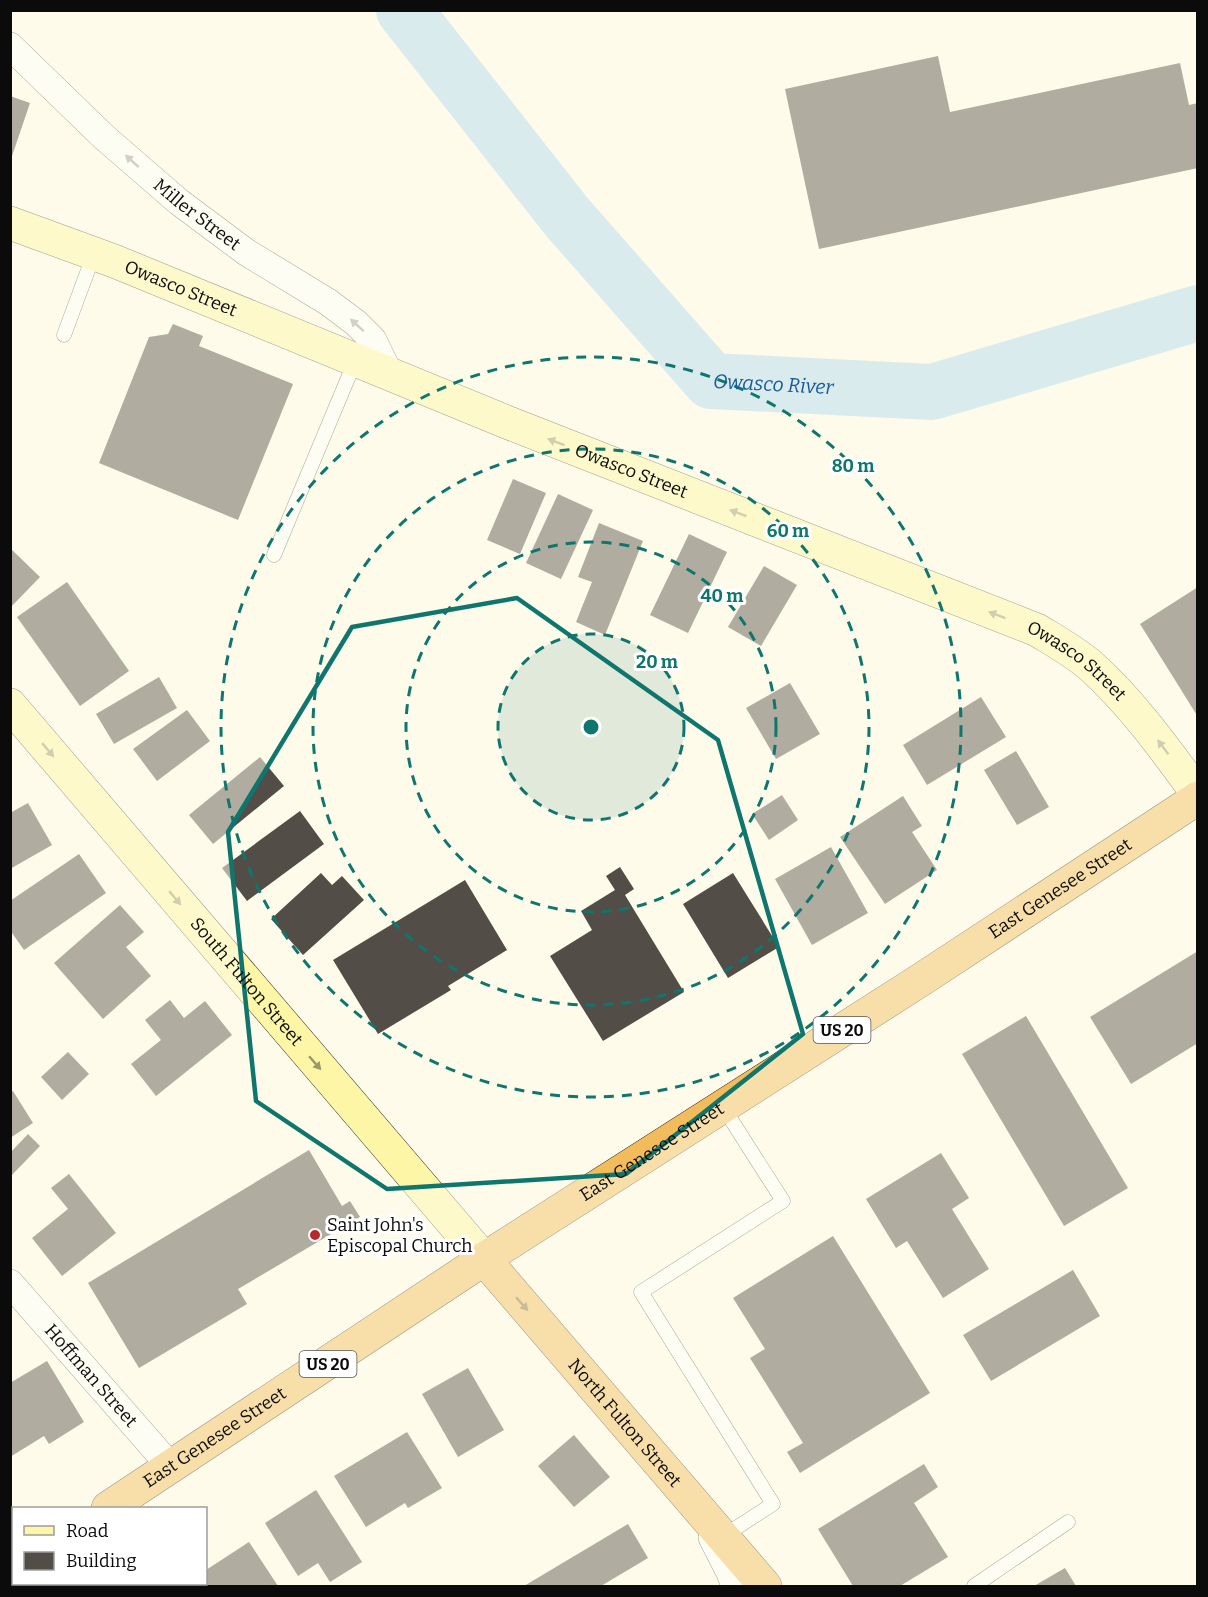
<svg xmlns="http://www.w3.org/2000/svg" width="1208" height="1597" viewBox="0 0 1208 1597" font-family="Bitter,serif">
	<style>
		.lines { fill: none; stroke-linecap: round; stroke-linejoin: round }
		.river { stroke: #b0d8f4; stroke-width: 56 }
		.building { fill: #534d48 }
		.service-casing { stroke: #3e3e3e; stroke-width: 15 }
		.minor-casing { stroke: #3e3e3e; stroke-width: 28 }
		.tertiary-casing { stroke: #3e3e3e; stroke-width: 34 }
		.secondary-casing { stroke: #2d2d2d; stroke-width: 34 }
		.trunk-casing { stroke: #1c1c1c; stroke-width: 34 }
		.service { stroke: #fff; stroke-width: 14 }
		.minor { stroke: #fff; stroke-width: 27 }
		.tertiary { stroke: #fff; stroke-width: 33 }
		.secondary { stroke: #fdf6a6; stroke-width: 33 }
		.trunk { stroke: #f2bc5c; stroke-width: 33 }
		.oneway { fill: #9d9d9d }
		.oneway2 { fill: #9c9868 }
		.oneway3 { fill: #8a6c38 }
		.marked { fill: none; stroke: #0f766e; stroke-width: 4.5; stroke-linejoin: round }
		.ring { fill: none; stroke: #0f766e; stroke-width: 3; stroke-dasharray: 10 8 }
		.poi-dot { fill: #b62829; stroke: #fff; stroke-width: 2 }
		.labels { text-anchor: middle; dominant-baseline: central; stroke-width: 6; stroke-linejoin: round; paint-order: stroke }
		.shield { fill: #fff; stroke: #545454; stroke-width: 1.5 }
		.shield-label { font-size: 16px; font-weight: bold; fill: #0b0b0b }
		.street-label { font-size: 18px; fill: #0b0b0b; stroke: #fff }
		.poi-label { font-size: 18px; fill: #0b0b0b; stroke: #fff; text-anchor: start }
		.water-label { font-size: 20px; font-style: italic; fill: #195c98; stroke: #fff }
		.centre { fill: #0f766e; stroke: #fff; stroke-width: 3 }
		.ring-label { font-size: 18px; text-anchor: middle; font-weight: bold; fill: #0f766e; stroke: #fff; stroke-width: 6; stroke-linejoin: round; paint-order: stroke }
	</style>
	<rect width="100%" height="100%" fill="#fefbea"/>
	<g class="lines">
		<!-- river -->
		<path class="river" id="s1" d="M404 10 567 217 711 381 932 392 1198 313"/>
	</g>
	<!-- building -->
	<g class="building">
		<path d="M938 56 950 112 1180 63 1189 105 1198 103V168L819 249 785 89Z"/>
		<path d="M10 96 30 103 11 159H10Z"/>
		<path d="M173 324 203 336 199 346 293 384 238 520 99 463 149 337 168 334Z"/>
		<path d="M513 479 546 493 520 554 487 540Z"/>
		<path d="M558 494 593 510 561 579 526 563Z"/>
		<path d="M599 523 643 541 605 635 576 622 592 582 578 577Z"/>
		<path d="M689 534 727 552 688 633 650 615Z"/>
		<path d="M10 548 40 577 10 608Z"/>
		<path d="M764 566 797 585 761 646 728 627Z"/>
		<path d="M67 582 129 671 80 706 17 617Z"/>
		<path d="M1198 587V717L1140 624Z"/>
		<path d="M159 677 177 708 114 744 96 714Z"/>
		<path d="M790 683 820 734 776 759 746 708Z"/>
		<path d="M981 697 1006 737 927 785 903 745Z"/>
		<path d="M187 710 210 741 157 781 133 749Z"/>
		<path d="M1016 751 1049 807 1017 825 984 770Z"/>
		<path d="M260 757 284 786 213 844 189 815Z"/>
		<path d="M782 795 798 820 769 840 752 814Z"/>
		<path d="M903 796 922 826 912 832 937 870 885 904 840 837Z"/>
		<path d="M28 803 52 845 10 869V813Z"/>
		<path d="M300 811 324 844 247 901 222 868Z"/>
		<path d="M831 847 868 913 812 945 775 879Z"/>
		<path d="M79 854 106 893 24 950 10 930V901Z"/>
		<path d="M620 867 634 889 625 895 684 992 603 1041 550 956 592 930 581 911 615 890 606 876Z"/>
		<path d="M321 873 332 885 342 876 364 900 303 955 271 919Z"/>
		<path d="M733 873 779 947 728 978 683 904Z"/>
		<path d="M465 880 507 950 448 986 451 990 378 1034 333 960Z"/>
		<path d="M120 905 144 932 126 947 151 976 103 1019 54 963Z"/>
		<path d="M1198 951V1043L1131 1084 1090 1017Z"/>
		<path d="M170 1000 184 1018 205 1001 232 1035 156 1096 131 1064 161 1040 145 1020Z"/>
		<path d="M1026 1016 1128 1188 1064 1226 962 1054Z"/>
		<path d="M68 1052 89 1074 62 1100 41 1077Z"/>
		<path d="M13 1091 33 1123 10 1138V1093Z"/>
		<path d="M28 1134 40 1146 10 1177V1153Z"/>
		<path d="M309 1150 342 1206 350 1201 360 1217 238 1289 247 1304 139 1368 88 1283Z"/>
		<path d="M941 1153 969 1198 952 1209 989 1269 943 1298 907 1241 896 1248 866 1199Z"/>
		<path d="M69 1174 116 1233 62 1276 32 1238 68 1209 51 1188Z"/>
		<path d="M833 1236 930 1393 800 1473 787 1452 803 1443 750 1358 765 1349 733 1298Z"/>
		<path d="M1073 1270 1100 1316 991 1381 963 1335Z"/>
		<path d="M47 1361 84 1422 49 1444 44 1436 10 1457V1383Z"/>
		<path d="M468 1368 504 1430 458 1457 422 1394Z"/>
		<path d="M407 1432 442 1488 408 1508 405 1503 366 1527 334 1476Z"/>
		<path d="M574 1435 610 1477 574 1507 538 1466Z"/>
		<path d="M924 1464 938 1487 914 1503 948 1557 900 1586H853L818 1529Z"/>
		<path d="M316 1490 362 1562 330 1582 318 1563 298 1576 265 1523Z"/>
		<path d="M628 1524 648 1558 601 1586H524Z"/>
		<path d="M249 1542 278 1586H208L206 1583V1570Z"/>
		<path d="M1065 1568 1076 1586H1034Z"/>
	</g>
	<g class="lines">
		<defs>
			<g id="service">
				<path d="M64 335 94 254"/>
				<path d="M274 555 356 359"/>
				<path d="M722 1537 773 1504 641 1292 783 1201 723 1107"/>
				<path d="M974 1586 1068 1522"/>
			</g>
			<g id="minor">
				<path id="s2" d="M10 46 104 137 179 202 246 252 328 302 356 323 373 340 389 373"/>
				<path id="s3" d="M10 1283 171 1467"/>
			</g>
			<path id="tertiary" d="M715 1537 733 1572 738 1586"/>
			<g id="secondary">
				<path id="s4" d="M10 223 114 261 509 423 1037 630C1055 641 1075 652 1091 666 1132 703 1165 749 1198 794"/>
				<path id="s5" d="M10 705 484 1259"/>
			</g>
			<g id="trunk">
				<path id="s6" d="M484 1259 765 1586"/>
				<path id="s7" d="M108 1508 484 1259 919 981 1198 798"/>
				<path d="M10 1572 14 1570"/>
			</g>
		</defs>
		<!-- service casing -->
		<use href="#service" class="service-casing"/>
		<!-- minor casing -->
		<use href="#minor" class="minor-casing"/>
		<!-- tertiary casing -->
		<use href="#tertiary" class="tertiary-casing"/>
		<!-- secondary casing -->
		<use href="#secondary" class="secondary-casing"/>
		<!-- trunk casing -->
		<use href="#trunk" class="trunk-casing"/>
		<!-- service -->
		<use href="#service" class="service"/>
		<!-- minor -->
		<use href="#minor" class="minor"/>
		<!-- tertiary -->
		<use href="#tertiary" class="tertiary"/>
		<!-- secondary -->
		<use href="#secondary" class="secondary"/>
		<!-- trunk -->
		<use href="#trunk" class="trunk"/>
	</g>
	<!-- one-way arrows -->
	<defs><path id="oneway-solid" d="M-6-.8H1V-3.2L6.5 0L1 3.2V.8H-6Z" transform="scale(1.5)"/></defs>
	<g class="oneway">
		<use href="#oneway-solid" transform="translate(132 161) rotate(-138)"/>
		<use href="#oneway-solid" transform="translate(357 325) rotate(-138)"/>
	</g>
	<g class="oneway2">
		<use href="#oneway-solid" transform="translate(556 442) rotate(-159)"/>
		<use href="#oneway-solid" transform="translate(738 513) rotate(-159)"/>
		<use href="#oneway-solid" transform="translate(997 615) rotate(-159)"/>
		<use href="#oneway-solid" transform="translate(1163 747) rotate(-127)"/>
		<use href="#oneway-solid" transform="translate(48 750) rotate(50)"/>
		<use href="#oneway-solid" transform="translate(175 898) rotate(50)"/>
		<use href="#oneway-solid" transform="translate(315 1063) rotate(49)"/>
	</g>
	<use class="oneway3" href="#oneway-solid" transform="translate(522 1304) rotate(49)"/>
	<!-- marked area -->
	<path d="M0 0H1208V1597H0ZM517 598 718 740 803 1034 626 1174 387 1189 256 1101 228 832 352 627Z" fill="#fefbea" fill-opacity=".55" fill-rule="evenodd"/>
	<path class="marked" d="M517 598 718 740 803 1034 626 1174 387 1189 256 1101 228 832 352 627Z"/>
	<!-- distance rings -->
	<circle cx="591" cy="727" r="93" fill="#0f766e" fill-opacity=".12"/>
	<g class="ring">
		<circle cx="591" cy="727" r="93"/>
		<circle cx="591" cy="727" r="185"/>
		<circle cx="591" cy="727" r="278"/>
		<circle cx="591" cy="727" r="370"/>
	</g>
	<!-- markers -->
	<circle class="poi-dot" cx="315" cy="1235" r="6"/>
	<g class="labels">
		<!-- shield labels -->
		<g class="shield">
			<rect x="813.5" y="1017" width="57" height="26" rx="4.5"/>
			<rect x="299.5" y="1351" width="57" height="26" rx="4.5"/>
		</g>
		<g class="shield-label">
			<text x="842" y="1030">US 20</text>
			<text x="328" y="1364">US 20</text>
		</g>
		<!-- street labels -->
		<g class="street-label">
			<text stroke="none"><textPath href="#s2" startOffset="252">Miller Street</textPath></text>
			<text stroke="none"><textPath href="#s4" startOffset="183">Owasco Street</textPath></text>
			<text stroke="none"><textPath href="#s4" startOffset="669">Owasco Street</textPath></text>
			<text stroke="none"><textPath href="#s4" startOffset="1155">Owasco Street</textPath></text>
			<text stroke="none"><textPath href="#s7" startOffset="1136">East Genesee Street</textPath></text>
			<text stroke="none"><textPath href="#s5" startOffset="364">South Fulton Street</textPath></text>
			<text stroke="none"><textPath href="#s7" startOffset="650">East Genesee Street</textPath></text>
			<text stroke="none"><textPath href="#s3" startOffset="123">Hoffman Street</textPath></text>
			<text stroke="none"><textPath href="#s6" startOffset="216">North Fulton Street</textPath></text>
			<text stroke="none"><textPath href="#s7" startOffset="128">East Genesee Street</textPath></text>
		</g>
		<!-- poi labels -->
		<g class="poi-label">
			<text x="327" y="1225">Saint John's<tspan x="327" dy="21">Episcopal Church</tspan></text>
		</g>
		<!-- water labels -->
		<g class="water-label">
			<text stroke="none"><textPath href="#s1" startOffset="544">Owasco River</textPath></text>
		</g>
	</g>
	<circle cx="591" cy="727" r="9" class="centre"/>
	<g class="ring-label">
		<text x="853" y="472">80 m</text>
		<text x="788" y="537">60 m</text>
		<text x="722" y="602">40 m</text>
		<text x="657" y="668">20 m</text>
	</g>
	<!-- border -->
	<rect width="1208" height="1597" fill="none" stroke="#0b0b0b" stroke-width="24"/>
	<!-- legend -->
	<rect x="12" y="1507" width="195" height="78" fill="#ffffff" stroke="#9d9d9d" stroke-width="1.5"/>
	<rect x="24" y="1526" width="30" height="9" fill="#fdf6a6" stroke="#9d9d9d" stroke-width="1.5"/>
	<text x="66" y="1537" font-size="18" fill="#0b0b0b">Road</text>
	<rect x="24" y="1552" width="30" height="18" fill="#534d48" stroke="#9d9d9d" stroke-width="1.5"/>
	<text x="66" y="1567" font-size="18" fill="#0b0b0b">Building</text>
</svg>
